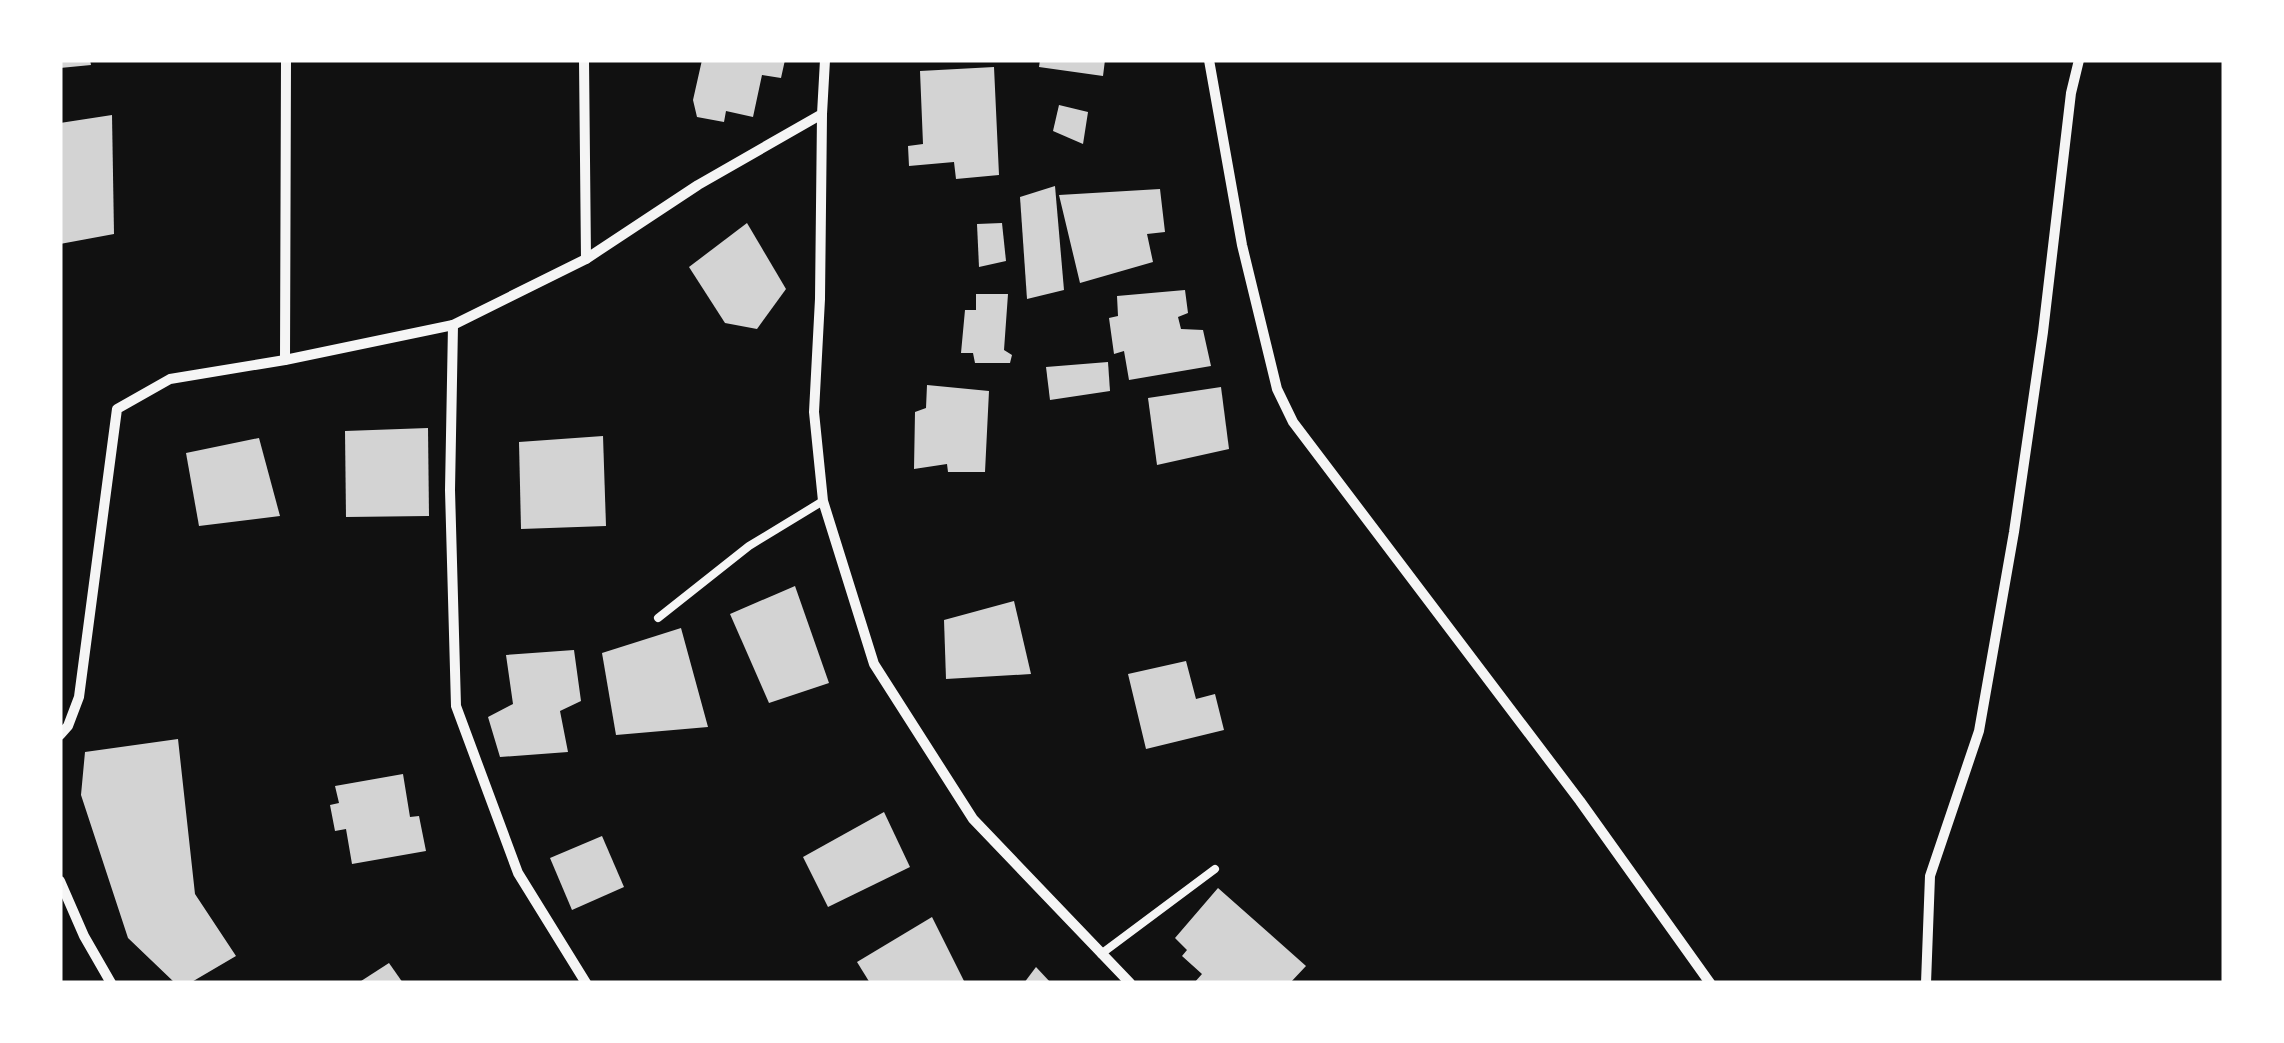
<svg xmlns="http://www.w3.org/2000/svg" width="2284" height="1043" viewBox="0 0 2284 1043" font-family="Bitter,serif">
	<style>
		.building { fill: #d3d3d3 }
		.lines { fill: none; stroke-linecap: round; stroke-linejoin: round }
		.service { stroke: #f5f5f5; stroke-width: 8 }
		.minor { stroke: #f5f5f5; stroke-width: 10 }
	</style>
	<rect width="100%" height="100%" fill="#111"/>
	<!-- building -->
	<g class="building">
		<path d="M60 60H90L91 65 60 68Z"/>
		<path d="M702 60H785L781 78 762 75 753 117 726 111 724 122 697 117 693 100Z"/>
		<path d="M1040 60H1105L1103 76 1039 67Z"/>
		<path d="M994 67 999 175 956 179 954 162 909 166 908 146 923 144 920 71Z"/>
		<path d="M1059 105 1088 112 1083 144 1053 131Z"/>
		<path d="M112 115 114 234 60 244V123Z"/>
		<path d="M1055 186 1064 290 1027 299 1020 197Z"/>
		<path d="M1160 189 1165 232 1147 234 1153 262 1080 283 1059 195Z"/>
		<path d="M747 223 786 289 757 329 725 323 689 267Z"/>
		<path d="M1002 223 1006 261 979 267 977 224Z"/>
		<path d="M1185 290 1188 313 1178 317 1181 329 1203 330 1211 366 1129 380 1124 351 1114 354 1109 318 1118 316 1117 296Z"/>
		<path d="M976 294H1008L1004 350 1012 355 1010 363H975L973 353H961L965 310H976Z"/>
		<path d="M1108 362 1110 391 1050 400 1046 367Z"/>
		<path d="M927 385 989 391 985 472H948L947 464 914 469 915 412 926 408Z"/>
		<path d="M1221 387 1229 449 1157 465 1148 398Z"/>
		<path d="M428 428 429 516 346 517 345 431Z"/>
		<path d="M603 436 606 526 521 529 519 442Z"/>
		<path d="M259 438 280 516 199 526 186 453Z"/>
		<path d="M795 586 829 683 769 703 730 614Z"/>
		<path d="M1014 601 1031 674 946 679 944 620Z"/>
		<path d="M681 628 708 727 616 735 602 653Z"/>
		<path d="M574 650 581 701 560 711 568 752 500 757 488 717 513 704 506 655Z"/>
		<path d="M1186 661 1196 699 1215 694 1224 730 1146 749 1128 674Z"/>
		<path d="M178 739 195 894 236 956 190 983H175L128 938 81 795 85 752Z"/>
		<path d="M403 774 410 817 419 816 426 851 352 864 346 829 335 831 330 805 339 803 335 786Z"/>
		<path d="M884 812 910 867 828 907 803 857Z"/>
		<path d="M602 836 624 887 572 910 550 858Z"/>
		<path d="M1218 888 1306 966 1290 983H1194L1202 974 1182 956 1187 950 1175 938Z"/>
		<path d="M932 917 965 983H870L857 962Z"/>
		<path d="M389 963 403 983H358Z"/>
		<path d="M1036 967 1051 983H1024Z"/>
	</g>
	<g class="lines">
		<!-- service -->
		<g class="service">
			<path d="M658 618 749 546 823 501"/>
			<path d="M1101 954 1215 869"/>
		</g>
		<!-- minor -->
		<g class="minor">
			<path d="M584 60 586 259"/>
			<path d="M1209 60 1242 245 1277 389 1293 422 1580 801 1710 983"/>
			<path d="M822 114 820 299 814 412 823 501 874 664 973 819 1130 983"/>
			<path d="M453 325 450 490 456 706 518 873 586 983"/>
			<path d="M285 360 286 60"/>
			<path d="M60 735 68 726 79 697 117 409 170 379 285 360 453 325 586 259 698 185 822 114 825 60"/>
			<path d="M60 881 84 936 111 983"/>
			<path d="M1926 983 1930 876 1979 731 2014 532 2043 332 2071 93 2079 60"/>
		</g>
	</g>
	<!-- border -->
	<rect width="2284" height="1043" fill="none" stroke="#ffffff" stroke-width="125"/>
</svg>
